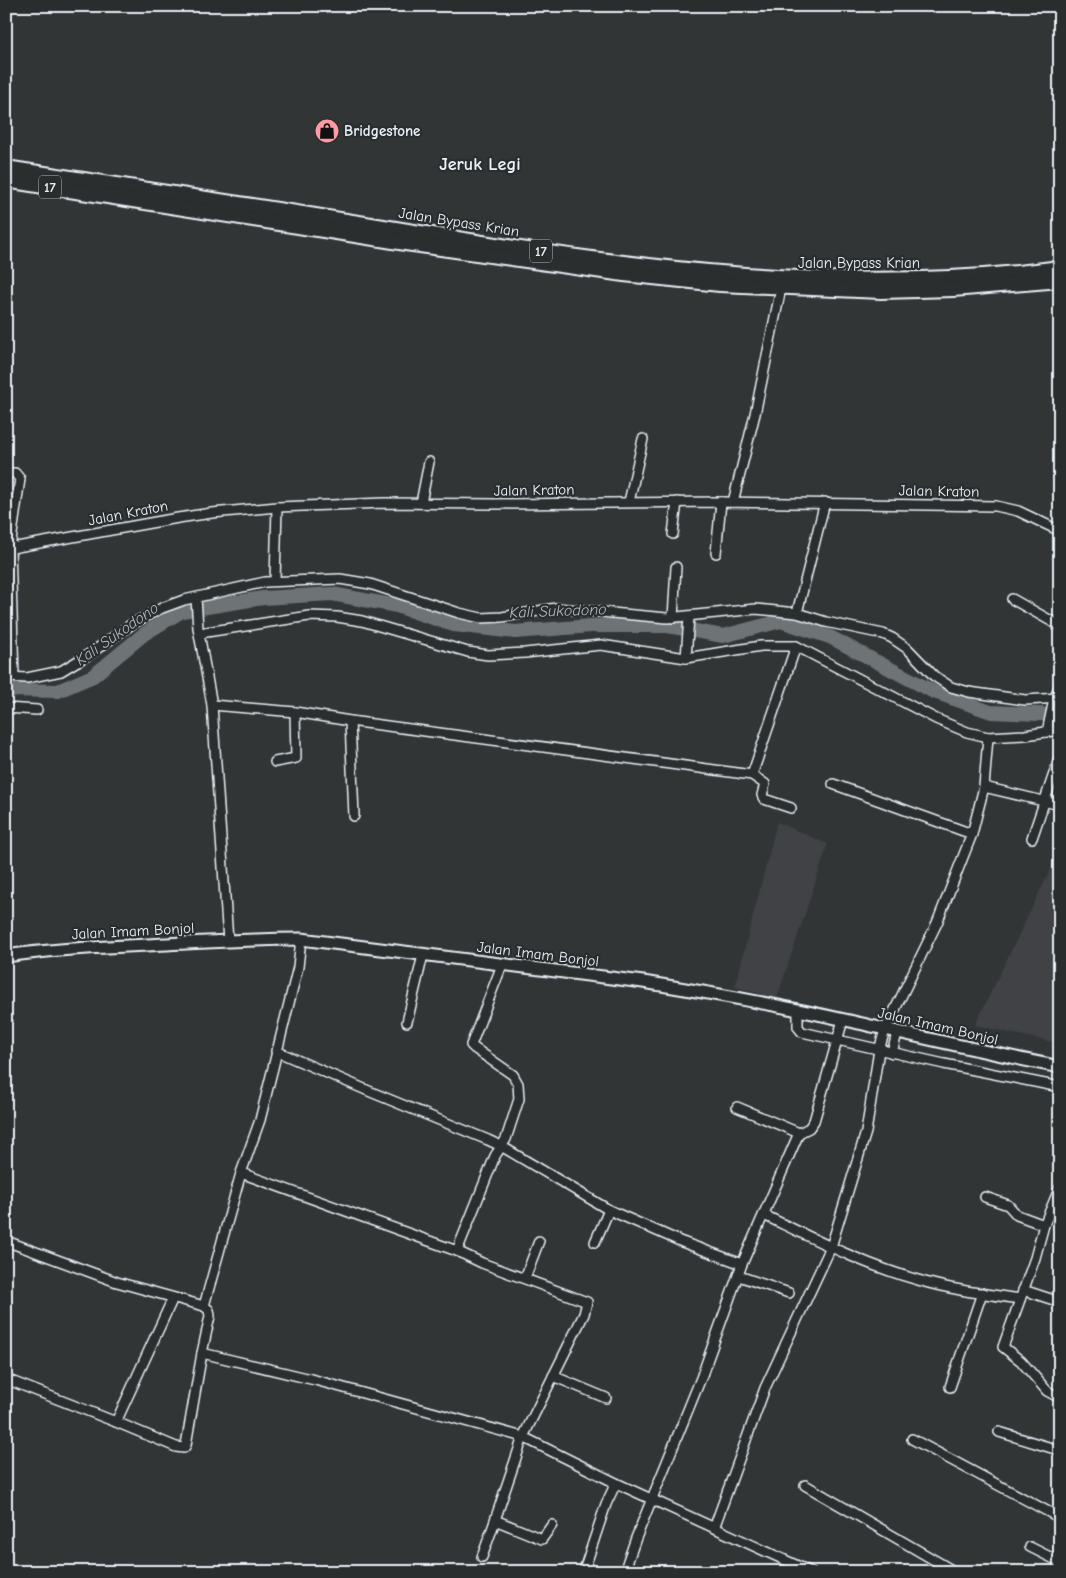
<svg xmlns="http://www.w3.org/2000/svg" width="1066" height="1578" viewBox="0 0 1066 1578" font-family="'Comic Neue',sans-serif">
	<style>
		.built { fill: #3f4244 }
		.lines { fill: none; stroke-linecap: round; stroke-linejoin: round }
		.river { stroke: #6e7376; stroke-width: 14 }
		.minor-casing { stroke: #e8f1f8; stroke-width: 12 }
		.major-casing { stroke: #e8f1f8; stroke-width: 15 }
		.highway-casing { stroke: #e8f1f8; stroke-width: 18 }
		.minor { stroke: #2a2d2e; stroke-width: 9 }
		.major { stroke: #2a2d2e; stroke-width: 11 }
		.highway { stroke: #2a2d2e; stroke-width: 14 }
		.labels { text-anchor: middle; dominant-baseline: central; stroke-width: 4.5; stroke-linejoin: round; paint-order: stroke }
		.shield { fill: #2a2d2e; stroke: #afb6bb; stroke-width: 1 }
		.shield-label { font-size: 14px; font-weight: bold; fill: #e8f1f8 }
		.poi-label { font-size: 15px; font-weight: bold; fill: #e8f1f8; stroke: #2a2d2e; text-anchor: start }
		.street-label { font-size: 15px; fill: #e8f1f8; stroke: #2a2d2e }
		.water-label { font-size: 16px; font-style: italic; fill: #b1b8be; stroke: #2a2d2e }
		.quarter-label { font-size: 18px; font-weight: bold; fill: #e8f1f8; stroke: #2a2d2e }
	</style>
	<rect width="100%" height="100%" fill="#323536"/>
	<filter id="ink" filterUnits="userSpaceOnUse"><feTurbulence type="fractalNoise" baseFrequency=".02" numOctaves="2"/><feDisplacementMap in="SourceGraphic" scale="10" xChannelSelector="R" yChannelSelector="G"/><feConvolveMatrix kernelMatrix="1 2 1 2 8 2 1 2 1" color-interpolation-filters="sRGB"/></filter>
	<g filter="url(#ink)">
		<!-- built -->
		<g class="built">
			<path d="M777 822 828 844 777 998 735 987Z"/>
			<path d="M1058 854 1060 855V1044L975 1025Z"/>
		</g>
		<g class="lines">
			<!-- river -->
			<path class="river" d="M6 690 58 691 93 676 144 634 182 611 263 598 332 594 397 606 454 625 515 632 591 626H668L723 636 781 621 830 637 934 692 991 712 1060 715"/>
			<defs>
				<g id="minor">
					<path d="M6 473H15L20 479 10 548 14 677"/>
					<path d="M629 502 643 439"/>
					<path d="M733 502 755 414 781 288"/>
					<path d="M421 503 429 462"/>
					<path d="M673 534 677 502"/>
					<path d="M6 549 178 518 212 513 277 507 385 503 493 504 721 502 996 506 1018 511 1060 531"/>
					<path d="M716 553 721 502"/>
					<path d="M275 581 277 507"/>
					<path d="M196 598 198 628 212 705 228 941"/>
					<path d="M1012 599 1060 626"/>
					<path d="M797 613 825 502"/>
					<path d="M673 618 676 567"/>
					<path d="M200 633 309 616 337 617 362 621 468 652 488 655 525 653 601 645 686 658 761 646H796L936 719 967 732 988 737 1025 735 1060 730"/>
					<path d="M686 658 689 617"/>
					<path d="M6 677 27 678 61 671 91 653 132 624 162 608 184 600 265 582 340 579 370 584 459 613 481 618 502 617 556 608 667 618 756 609 797 613 826 622 883 634 892 638 908 649 934 676 951 687 969 692 1025 700 1060 698"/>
					<path d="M212 705 295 712 350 721 752 775 765 784 762 795 764 799 791 808"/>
					<path d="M6 708 37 710"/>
					<path d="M350 721 354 816"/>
					<path d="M1047 732 1053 704 1060 684"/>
					<path d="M275 762 296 758 295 712"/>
					<path d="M752 775 796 646"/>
					<path d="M833 784 972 834"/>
					<path d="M984 787 1060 805"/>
					<path d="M1032 838 1060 756"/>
					<path d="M301 939 298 967 260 1120 241 1173 204 1306 209 1310 210 1316 202 1353 315 1380 523 1437 616 1483 811 1572"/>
					<path d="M798 1011V1027L802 1032 944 1064 1060 1087"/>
					<path d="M407 1022 423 955"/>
					<path d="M276 1051 371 1092 488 1140 501 1146 609 1210 682 1242 742 1264"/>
					<path d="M892 1053 897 1033"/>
					<path d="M737 1107 799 1133"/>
					<path d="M241 1173 457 1251 482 1263 587 1302 584 1314 523 1437 495 1520 542 1539 552 1525"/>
					<path d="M1060 1187 1044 1225 1035 1258 1003 1347 1021 1361 1047 1391 1060 1398"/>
					<path d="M985 1197 1008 1205 1017 1215 1044 1225"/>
					<path d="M764 1215C814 1239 864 1265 918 1280 951 1290 986 1294 1020 1299"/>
					<path d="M6 1241 117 1282 204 1306"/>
					<path d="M595 1242 609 1210"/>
					<path d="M457 1251 495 1156 506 1139 519 1099 518 1084 513 1075 474 1048 471 1045 502 965"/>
					<path d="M739 1276 789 1293"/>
					<path d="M525 1278 539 1241"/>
					<path d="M1023 1290 1060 1302"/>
					<path d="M553 1376 606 1398"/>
					<path d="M6 1379 116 1422 176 1447 184 1448 186 1445 202 1353"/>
					<path d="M950 1387 982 1293"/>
					<path d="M116 1422 173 1298"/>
					<path d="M999 1432 1055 1449 1060 1447"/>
					<path d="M912 1439 1060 1518"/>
					<path d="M805 1485 955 1572"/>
					<path d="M714 1528 765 1388 831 1247 866 1132 879 1050 885 1030 937 923 972 834 984 787 988 737"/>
					<path d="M1030 1547 1060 1562"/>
					<path d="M482 1557 495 1521"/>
					<path d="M585 1567 606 1504 616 1483"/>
					<path d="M624 1572 636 1538 701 1378 742 1264 799 1133 809 1128 814 1121 843 1020"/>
				</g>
				<path id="major" d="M6 956C60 948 113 947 167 944 212 942 256 939 301 939L643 982C711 993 778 1005 845 1020 916 1036 988 1053 1060 1067"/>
				<g id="highway">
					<path d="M6 168C126 187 245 204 365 224 594 262 827 300 1060 268"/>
					<path d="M6 180 406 243 624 274 720 284 881 291 953 289 1060 280"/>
				</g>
			</defs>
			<!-- minor casing -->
			<use href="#minor" class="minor-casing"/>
			<!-- major casing -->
			<use href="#major" class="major-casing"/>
			<!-- highway casing -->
			<use href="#highway" class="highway-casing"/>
			<!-- minor -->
			<use href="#minor" class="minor"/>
			<!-- major -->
			<use href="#major" class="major"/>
			<!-- highway -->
			<use href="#highway" class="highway"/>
		</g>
	</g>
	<!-- icons -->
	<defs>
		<symbol id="shop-disc" viewBox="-11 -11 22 22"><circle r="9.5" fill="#ff9aa2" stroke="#2a2d2e"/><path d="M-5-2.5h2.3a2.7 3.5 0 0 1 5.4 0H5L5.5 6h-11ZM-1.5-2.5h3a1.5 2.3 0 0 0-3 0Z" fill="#111"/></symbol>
	</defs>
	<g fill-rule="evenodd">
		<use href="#shop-disc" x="313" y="117" width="28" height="28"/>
	</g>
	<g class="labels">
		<!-- shield labels -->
		<g class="shield">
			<rect x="39" y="175.5" width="22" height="23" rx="4"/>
			<rect x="530" y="239.5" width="22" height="23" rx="4"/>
		</g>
		<g class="shield-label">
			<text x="50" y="187">17</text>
			<text x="541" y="251">17</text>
		</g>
		<!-- poi labels -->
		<g class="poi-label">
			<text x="344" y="131">Bridgestone</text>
		</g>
		<!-- street labels -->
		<g class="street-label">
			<text transform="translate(459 222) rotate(9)">Jalan Bypass Krian</text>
			<text x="859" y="263">Jalan Bypass Krian</text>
			<text transform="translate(534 490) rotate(-1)">Jalan Kraton</text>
			<text transform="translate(939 491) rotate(1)">Jalan Kraton</text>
			<text transform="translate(128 513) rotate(-11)">Jalan Kraton</text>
			<text transform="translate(133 931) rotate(-3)">Jalan Imam Bonjol</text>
			<text transform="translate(538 954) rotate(7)">Jalan Imam Bonjol</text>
			<text transform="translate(938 1026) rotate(13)">Jalan Imam Bonjol</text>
		</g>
		<!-- water labels -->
		<g class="water-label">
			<text transform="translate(558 611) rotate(-2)">Kali Sukodono</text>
			<text transform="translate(117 634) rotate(-35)">Kali Sukodono</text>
		</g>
		<!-- quarter labels -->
		<g class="quarter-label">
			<text x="480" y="164">Jeruk Legi</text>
		</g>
	</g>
	<!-- margin -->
	<rect width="1066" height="1578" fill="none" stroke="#2a2d2e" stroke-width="25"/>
	<rect x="12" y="12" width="1041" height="1553" fill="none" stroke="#e8f1f8" stroke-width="2" filter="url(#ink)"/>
</svg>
